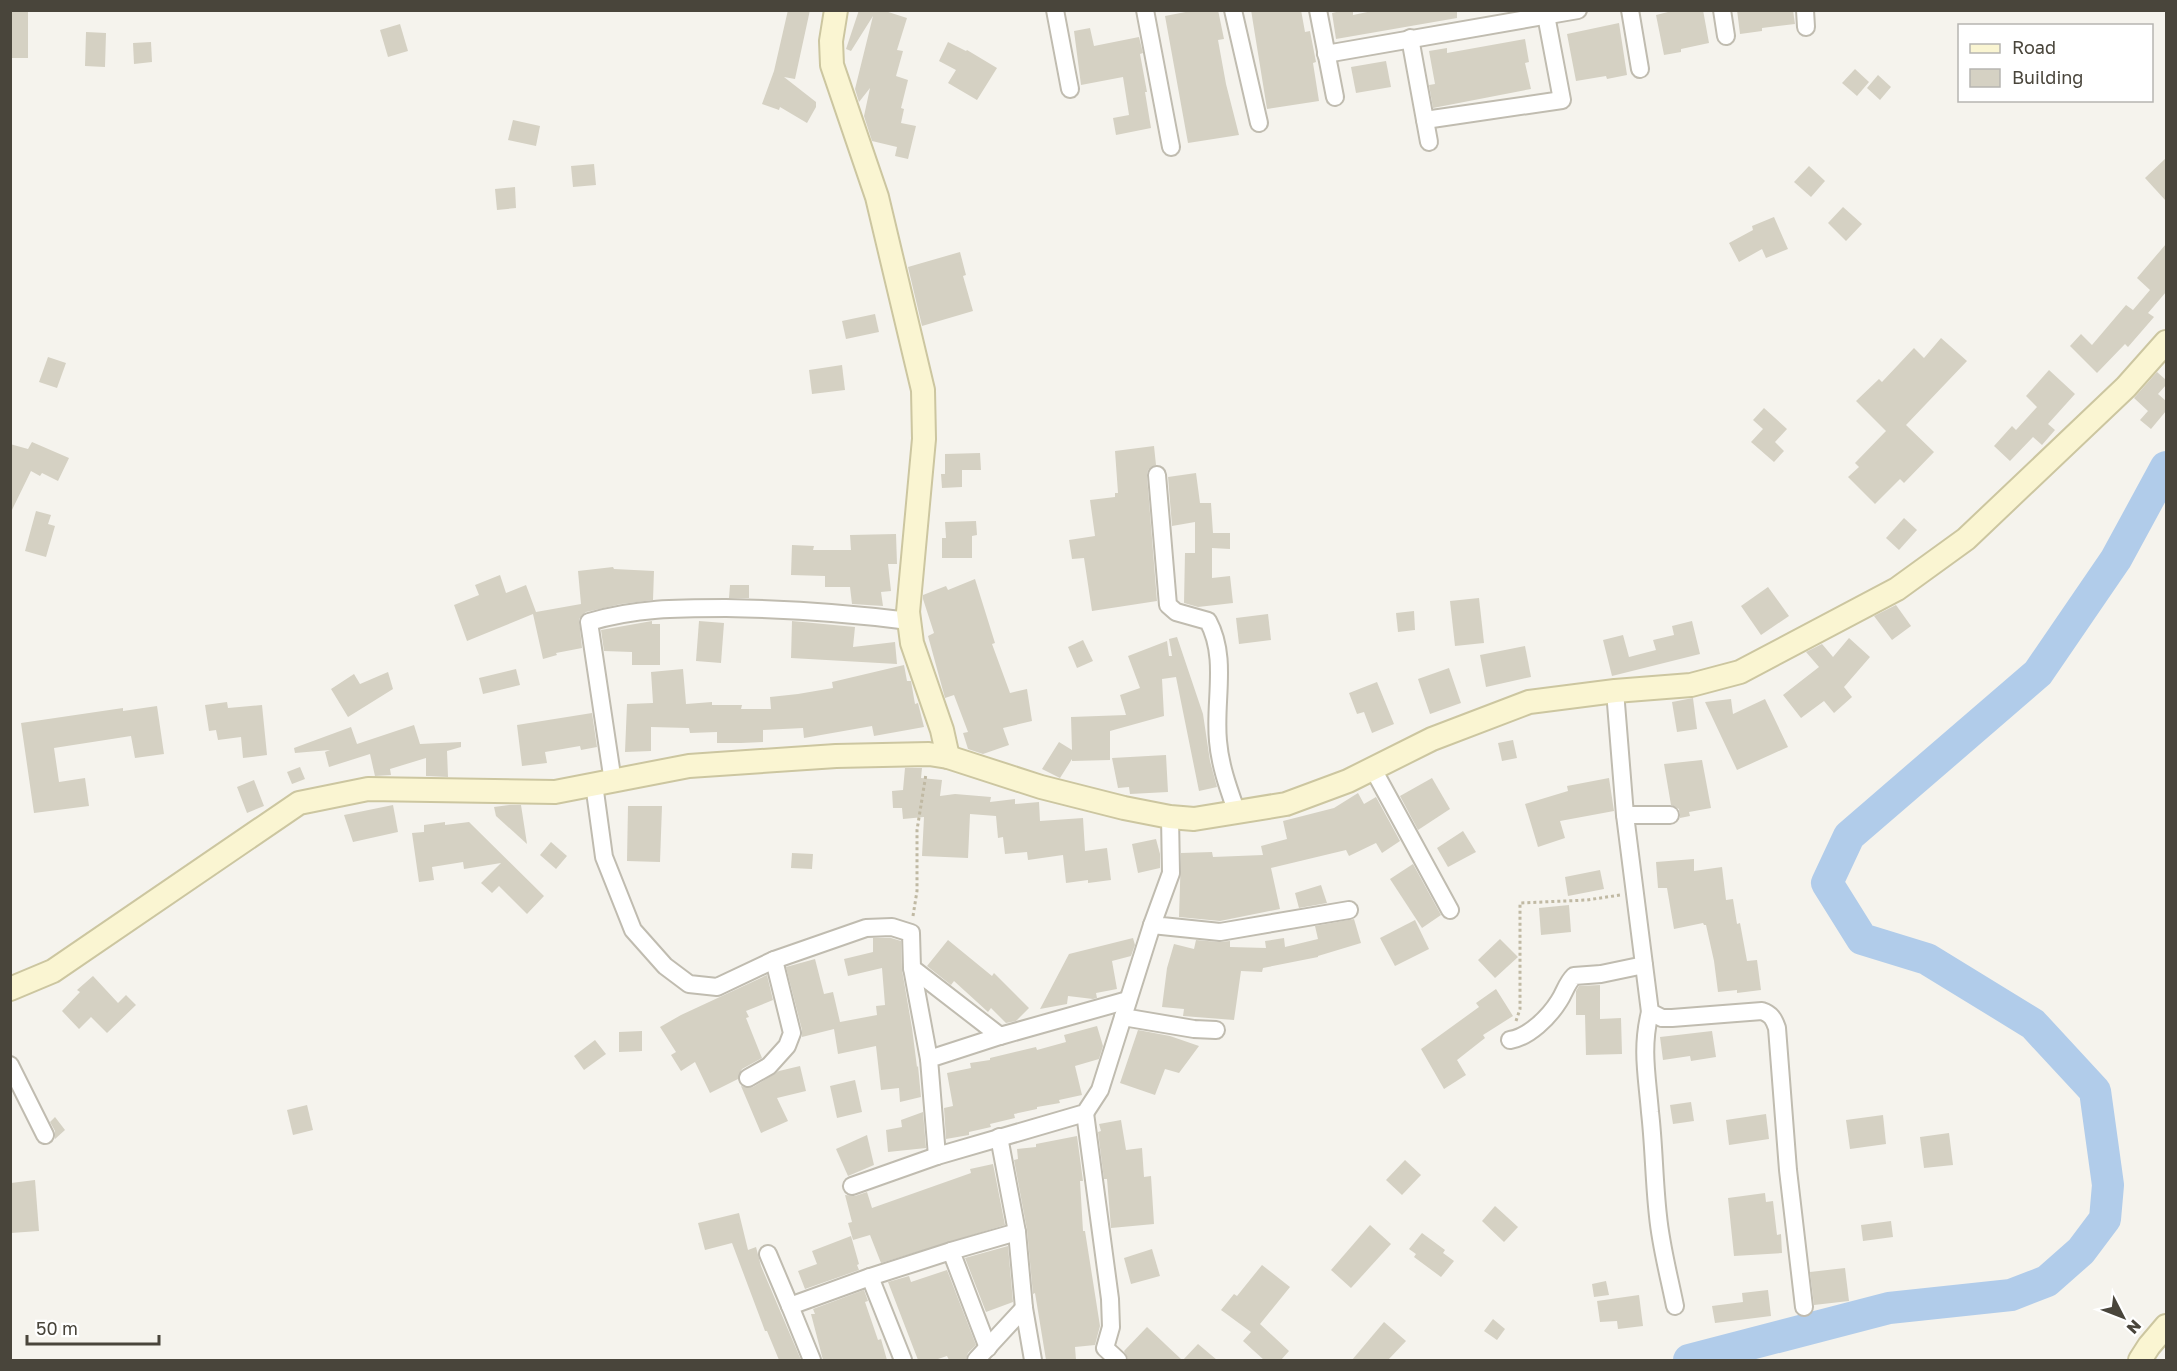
<svg xmlns="http://www.w3.org/2000/svg" width="2177" height="1371" viewBox="0 0 2177 1371" font-family="'Golos Text',sans-serif">
	<style>
		.lines { fill: none; stroke-linecap: round; stroke-linejoin: round }
		.river { stroke: #b1ccea; stroke-width: 32 }
		.building { fill: #d5d1c3 }
		.street-casing { stroke: #c0bcb0; stroke-width: 20 }
		.secondary-casing { stroke: #ccc6a0; stroke-width: 26 }
		.path { stroke: #c0b9a3; stroke-width: 3; stroke-dasharray: 3 3; stroke-linecap: butt }
		.street { stroke: #fff; stroke-width: 16 }
		.secondary { stroke: #faf5d2; stroke-width: 22 }
	</style>
	<rect width="100%" height="100%" fill="#f5f3ed"/>
	<g class="lines">
		<!-- river -->
		<path class="river" d="M1689 1360 1889 1308 2011 1295 2047 1281 2081 1251 2105 1219 2108 1185 2095 1091 2033 1024 1927 959 1862 939 1827 883 1849 836 2038 673 2116 559 2166 467"/>
	</g>
	<!-- building -->
	<g class="building">
		<path d="M788 10H810L795 79 784 77 816 102V107L807 123 780 107 779 110 762 104 774 71Z"/>
		<path d="M859 10H882L907 18 897 50 903 51 896 76 908 80 901 108 904 109 901 123 916 126 908 159 895 156 897 147 872 141 864 116 870 88 859 102 855 89 873 16 851 51 846 49Z"/>
		<path d="M1196 10H1218L1224 39 1218 40 1226 84 1239 135 1188 143 1165 16Z"/>
		<path d="M1251 10H1301L1305 32 1310 31 1316 62 1313 63 1319 101 1267 109Z"/>
		<path d="M1345 10H1353V15L1377 10H1457V18L1336 39 1332 13Z"/>
		<path d="M1676 10H1703L1709 43 1681 49V52L1664 55 1656 15Z"/>
		<path d="M1737 10H1793L1795 24 1762 28V31L1740 34Z"/>
		<rect x="10" y="12" width="18" height="46"/>
		<path d="M1619 23 1627 75 1607 79 1606 76 1576 81 1567 34Z"/>
		<path d="M400 24 408 51 388 57 380 30Z"/>
		<path d="M1090 28 1094 46 1139 37 1143 53 1140 54 1147 92H1145L1151 128 1116 135 1113 118 1129 115 1123 77 1081 85 1074 31Z"/>
		<path d="M86 32 106 33 105 67 85 66Z"/>
		<path d="M1525 39 1529 62 1525 63 1531 89 1433 108 1429 85 1435 84 1429 51 1447 48V53Z"/>
		<path d="M151 42 152 62 134 64 133 43Z"/>
		<path d="M948 42 966 51 967 50 997 68 977 100 948 83 956 70 939 61Z"/>
		<path d="M1386 61 1391 87 1356 93 1351 67Z"/>
		<path d="M1855 69 1869 82 1857 96 1842 83Z"/>
		<path d="M1878 75 1891 87 1880 100 1867 88Z"/>
		<path d="M513 120 540 126 536 146 508 140Z"/>
		<path d="M2166 158V201L2145 178Z"/>
		<path d="M594 164 596 185 573 187 571 166Z"/>
		<path d="M1809 166 1825 181 1811 197 1794 182Z"/>
		<path d="M515 187 516 208 497 210 495 189Z"/>
		<path d="M1843 207 1862 224 1846 241 1828 223Z"/>
		<path d="M1774 217 1788 249 1766 258 1762 249 1739 262 1729 243 1753 230 1752 226Z"/>
		<path d="M2166 244V292L2148 313 2154 317 2128 347 2125 344 2097 373 2070 346 2081 334 2092 345 2126 305 2133 310 2150 290 2137 278Z"/>
		<path d="M960 252 966 275 963 276 973 311 922 326 908 267Z"/>
		<path d="M875 314 879 332 846 339 842 321Z"/>
		<path d="M1941 338 1967 361 1906 425 1934 452 1904 483 1900 479 1875 504 1848 477 1859 467 1855 463 1886 431 1856 401 1879 379 1882 382 1914 348 1924 358Z"/>
		<path d="M48 357 66 363 57 388 39 382Z"/>
		<path d="M842 365 845 390 812 394 809 370Z"/>
		<path d="M2049 370 2075 394 2048 424 2055 430 2042 445 2033 437 2010 461 1994 446 2012 426 2016 430 2037 407 2026 396Z"/>
		<path d="M2157 372 2166 380V385L2158 394 2166 401V411L2151 429 2140 420 2148 411 2134 398Z"/>
		<path d="M1764 408 1787 429 1775 442 1784 451 1774 462 1751 442 1763 429 1753 420Z"/>
		<path d="M32 442 69 458 58 481 42 473 40 476 31 471 10 514V444L28 449Z"/>
		<path d="M1154 446 1156 465 1148 470 1147 476 1157 601 1092 611 1084 558 1072 559 1069 540 1095 536 1090 500 1115 497V493H1118L1115 451Z"/>
		<path d="M980 453 981 470H962V487L942 488 941 474H945V454Z"/>
		<path d="M1196 473 1200 503H1211L1213 533H1230V549L1212 548V578L1230 576 1233 603 1198 607 1184 603 1185 553H1195V522L1172 526 1168 477Z"/>
		<path d="M36 511 51 515 48 524 55 526 46 557 25 551Z"/>
		<path d="M1904 518 1917 530 1899 550 1886 538Z"/>
		<path d="M976 521 977 535 972 536V558H942V538H946L945 522Z"/>
		<path d="M896 534 897 564H888L891 591 881 592 883 606 852 604 850 587H825V576L791 575 792 545 814 546 813 550H851L850 535Z"/>
		<path d="M613 567 614 569 654 571 653 600 621 604 586 612 579 619 582 648 556 653 557 655 543 659 533 614 467 641 454 605 479 595 475 585 500 575 506 593 526 585 536 612 581 604 578 571Z"/>
		<path d="M975 579 995 643 992 644 1010 693 1027 689 1032 721 1003 728 1009 745 983 754 968 749 963 733 968 732 954 695 945 698 928 636 934 633 923 599V595L946 586 948 590Z"/>
		<path d="M730 585H749V598H729Z"/>
		<path d="M1768 587 1789 616 1761 635 1741 606Z"/>
		<path d="M1479 598 1484 643 1455 646 1450 601Z"/>
		<path d="M1896 605 1911 626 1892 640 1874 616Z"/>
		<path d="M1414 611 1415 630 1398 632 1396 613Z"/>
		<path d="M1268 614 1271 640 1239 644 1236 618Z"/>
		<path d="M652 621V624H660V665H632V652L604 651 601 630Z"/>
		<path d="M699 621 724 623 721 663 696 661Z"/>
		<path d="M792 621 855 627 853 647 895 642 897 664 791 658Z"/>
		<path d="M1692 621 1700 654 1612 676 1603 640 1623 635 1629 657 1656 650 1653 640 1674 635 1672 626Z"/>
		<path d="M1177 637 1203 714 1210 761 1217 787 1199 791 1176 677 1162 679 1164 716 1110 731V760L1072 761V759L1060 778 1042 769 1059 742 1072 750 1071 717 1126 715 1120 695 1140 688 1128 656 1167 641 1169 656H1172L1169 639Z"/>
		<path d="M1849 638 1870 657 1844 687 1852 697 1834 713 1824 701 1801 718 1783 695 1819 667 1806 652 1822 644 1833 657Z"/>
		<path d="M1083 640 1093 661 1077 668 1068 647Z"/>
		<path d="M1525 646 1531 677 1486 687 1480 655Z"/>
		<path d="M904 665 907 681H911L915 704 918 703 924 727 874 736 872 726 804 738 803 728 763 730V742L741 743H717V732L690 733 689 728 651 727V751L625 752 627 704 653 703 651 672 683 669 686 704 712 702V705H742L741 709H771L770 697 798 694 833 688 832 682Z"/>
		<path d="M1449 668 1461 703 1430 714 1418 679Z"/>
		<path d="M516 669 520 685 483 694 479 678Z"/>
		<path d="M388 672 393 689 348 717 331 689 354 674 360 684Z"/>
		<path d="M1377 682 1394 724 1372 733 1364 712 1357 714 1349 693Z"/>
		<path d="M1693 698 1697 729 1677 732 1672 702Z"/>
		<path d="M1731 699 1733 714 1765 699 1788 747 1737 770 1705 702Z"/>
		<path d="M227 702 228 708 262 705 267 755 243 758 241 737 218 740 216 730 209 731 205 705Z"/>
		<path d="M157 706 164 754 135 758 131 736 54 748 59 782 85 778 89 806 34 813 21 723 123 708V711Z"/>
		<path d="M592 713 597 747 581 750 580 746 545 752 547 763 522 766 517 725Z"/>
		<path d="M414 725 420 744 461 742V747L447 751 448 777 426 776V758L390 769 391 775 375 776 370 754 329 767 325 752 330 750 295 753 294 748 351 727 357 744Z"/>
		<path d="M1513 740 1517 758 1502 761 1498 743Z"/>
		<path d="M1166 755 1168 792 1130 794 1129 787 1118 788 1112 758Z"/>
		<path d="M1702 760 1711 808 1689 812 1690 816 1680 818 1679 809 1671 805 1664 764Z"/>
		<path d="M300 767 305 779 292 784 287 772Z"/>
		<path d="M905 768H922L921 778 942 780 940 796 955 794 991 797 990 802 1015 799V804L1039 802 1040 821 1083 818 1085 851 1107 848 1111 880 1088 883V880L1066 883 1063 855 1028 860 1027 852 1005 854 1003 837 998 838 996 816 970 814 968 858 922 856 924 817 903 819 902 808H893L892 791 903 790Z"/>
		<path d="M1432 778 1450 809 1418 830 1400 796Z"/>
		<path d="M1609 778 1614 811 1560 821 1565 838 1538 847 1525 804 1568 791 1567 786Z"/>
		<path d="M254 780 264 806 247 813 237 787Z"/>
		<path d="M1358 793 1364 804 1376 797 1400 841 1382 853 1376 843 1349 856 1346 850 1271 868 1280 909 1220 921 1179 917 1181 853 1212 852 1213 857 1263 855 1261 846 1287 839 1283 821 1334 808Z"/>
		<path d="M393 805 398 832 353 842 344 815Z"/>
		<path d="M509 805H521L527 844 496 816 494 807Z"/>
		<path d="M628 806H662L660 862 627 861Z"/>
		<path d="M445 822V825L469 822 544 896 527 914 499 886 492 893 481 883 501 863 464 869 463 862 432 867 434 880 419 882 412 833 424 832V825Z"/>
		<path d="M1463 831 1476 852 1448 867 1437 848Z"/>
		<path d="M1156 839 1160 854V868L1138 873 1132 844Z"/>
		<path d="M551 842 567 856 556 869 540 855Z"/>
		<path d="M792 853 813 854 812 869 791 868Z"/>
		<path d="M1694 859V871L1722 867 1726 900 1733 899 1737 924 1740 923 1747 961 1757 960 1761 990 1737 993V990L1718 992 1714 961 1706 925H1704L1703 923 1674 929 1667 888H1658L1656 862Z"/>
		<path d="M1413 864 1441 915 1422 928 1390 879Z"/>
		<path d="M1600 870 1604 889 1568 896 1565 877Z"/>
		<path d="M1321 885 1327 903 1299 908 1295 893Z"/>
		<path d="M1569 905 1571 932 1541 935 1539 908Z"/>
		<path d="M1354 919 1361 943 1318 956V957L1263 968 1262 972 1241 971 1234 1020 1183 1016 1184 1009 1162 1007 1167 968 1174 944 1194 949 1196 940 1219 942 1230 941V947L1266 948 1265 941 1284 938 1285 947 1318 939 1315 926Z"/>
		<path d="M1415 920 1429 949 1395 966 1380 938Z"/>
		<path d="M873 938H891L901 941 902 970 912 1028 917 1067 918 1066 921 1097 900 1102 899 1088 881 1090 876 1046 838 1054 834 1029 802 1037V1030L786 967 815 959 824 994 833 992 840 1022 877 1015 876 1006 885 1005 882 968 848 976 844 959 873 952Z"/>
		<path d="M1133 938 1135 945 1131 956 1112 961 1117 989 1096 993 1097 998 1093 999 1068 996 1067 1004 1040 1009 1069 954Z"/>
		<path d="M1500 939 1518 957 1495 978 1478 960Z"/>
		<path d="M948 940 992 976 994 973 1029 1008 1016 1021 1006 1023 991 1008 988 1012 954 981 951 985 927 966Z"/>
		<path d="M767 975 773 1000 746 1011 749 1017 746 1018 762 1058 742 1069 738 1079 710 1093 695 1062 681 1071 671 1055 676 1052 660 1027 681 1015Z"/>
		<path d="M93 976 118 1003 126 995 136 1005 107 1033 91 1017 79 1029 62 1011 80 992 77 990Z"/>
		<path d="M1600 985V1019L1621 1018 1622 1054 1586 1055 1585 1015H1576V991L1579 986Z"/>
		<path d="M1496 989 1513 1016 1483 1035 1485 1038 1457 1060 1466 1075 1444 1089 1421 1049 1479 1007 1476 1003Z"/>
		<path d="M1097 1026 1103 1046 1099 1059 1075 1066 1082 1095 1059 1100 1060 1103 1037 1107V1109L1014 1114 1015 1118 990 1124 991 1127 969 1132V1135L946 1139 944 1108 953 1106 947 1073 971 1068 970 1063 990 1060V1058L1036 1047 1037 1050 1066 1042 1064 1035Z"/>
		<path d="M1138 1030 1170 1036 1199 1046 1179 1073 1165 1069 1155 1095 1120 1083Z"/>
		<path d="M642 1031V1051L619 1052V1032Z"/>
		<path d="M1712 1031 1716 1057 1691 1061 1690 1056 1663 1060 1660 1037Z"/>
		<path d="M595 1040 606 1054 584 1070 574 1056Z"/>
		<path d="M800 1066 806 1091 777 1098 788 1121 761 1133 741 1086 747 1088 753 1087 779 1071Z"/>
		<path d="M855 1080 862 1112 837 1118 830 1086Z"/>
		<path d="M1691 1102 1694 1121 1673 1124 1670 1105Z"/>
		<path d="M307 1105 313 1130 293 1135 287 1110Z"/>
		<path d="M923 1112 926 1148 888 1152 886 1130 902 1127 901 1120Z"/>
		<path d="M1766 1114 1769 1139 1729 1145 1726 1120Z"/>
		<path d="M1883 1115 1886 1144 1850 1149 1846 1120Z"/>
		<path d="M55 1117 65 1130 55 1139V1131L50 1122Z"/>
		<path d="M1121 1120 1126 1150 1142 1148 1144 1177 1151 1176 1154 1224 1111 1228 1107 1179H1104L1098 1132 1101 1131 1099 1124Z"/>
		<path d="M1949 1133 1953 1165 1924 1168 1920 1137Z"/>
		<path d="M867 1135 874 1165 848 1176 836 1149Z"/>
		<path d="M1077 1136 1083 1181H1080L1083 1231H1085L1100 1326 1095 1345 1075 1347 1076 1360H1046L1035 1293 1033 1294 1027 1230 1014 1160 1018 1159 1017 1149 1036 1147V1144Z"/>
		<path d="M1405 1160 1421 1175 1402 1195 1386 1180Z"/>
		<path d="M993 1164 1005 1225 881 1263 870 1235 853 1240 848 1223 852 1222 845 1195 855 1196 867 1192 872 1208 971 1173 970 1169Z"/>
		<path d="M35 1180 39 1231 11 1233V1183Z"/>
		<path d="M1765 1193 1766 1202 1773 1201 1777 1235 1781 1234 1782 1253 1734 1256 1728 1198Z"/>
		<path d="M1495 1206 1518 1227 1504 1242 1482 1221Z"/>
		<path d="M739 1213 748 1250 756 1247 761 1266 801 1360H779L767 1331H765L732 1243 705 1250 698 1223Z"/>
		<path d="M1891 1221 1893 1237 1863 1241 1861 1225Z"/>
		<path d="M1370 1225 1391 1244 1351 1288 1331 1270Z"/>
		<path d="M1422 1233 1445 1250 1443 1253 1454 1261 1441 1277 1414 1257 1416 1254 1409 1249Z"/>
		<path d="M851 1236 859 1264 857 1265 859 1270 805 1289 798 1271 817 1264 812 1251Z"/>
		<path d="M1008 1246 1013 1302 986 1312 965 1258Z"/>
		<path d="M1152 1249 1160 1276 1131 1284 1124 1258Z"/>
		<path d="M1262 1265 1290 1287 1260 1324 1289 1351 1281 1360H1264L1243 1341 1251 1332 1221 1310 1234 1294 1237 1296Z"/>
		<path d="M1845 1268 1849 1301 1814 1305 1810 1272Z"/>
		<path d="M947 1270 976 1345 968 1353 966 1360H949L947 1356 935 1360H918L888 1282 909 1276 911 1282Z"/>
		<path d="M1606 1281 1609 1295 1594 1297 1592 1284Z"/>
		<path d="M864 1290 868 1301 865 1302 878 1340 881 1339 887 1360H823L811 1314H815L813 1309Z"/>
		<path d="M1768 1290 1771 1316 1715 1323 1712 1306 1743 1302 1742 1293Z"/>
		<path d="M1639 1295 1643 1326 1618 1329 1617 1321 1600 1322 1597 1301Z"/>
		<path d="M1493 1319 1505 1329 1497 1340 1484 1331Z"/>
		<path d="M1384 1322 1406 1341 1388 1360H1352Z"/>
		<path d="M1147 1327 1182 1360H1130L1128 1359 1124 1351Z"/>
		<path d="M1198 1344 1217 1360H1183Z"/>
	</g>
	<g class="lines">
		<defs>
			<g id="street">
				<path d="M1055 10 1070 89"/>
				<path d="M1145 10 1171 147"/>
				<path d="M1233 10 1259 123"/>
				<path d="M1318 10 1335 97"/>
				<path d="M1630 10 1640 69"/>
				<path d="M1722 10 1726 36"/>
				<path d="M1805 10 1806 27"/>
				<path d="M1410 38 1429 142"/>
				<path d="M1326 54 1578 10"/>
				<path d="M1425 120 1562 100 1545 10"/>
				<path d="M1157 475 1168 605 1176 612 1208 621C1228 658 1214 701 1218 741 1220 766 1229 790 1237 813"/>
				<path d="M1615 691 1625 815 1650 1012 1662 1018H1672L1762 1011C1771 1014 1774 1019 1777 1028L1788 1170 1804 1307"/>
				<path d="M1373 769 1450 910"/>
				<path d="M613 782 589 622C636 608 677 608 726 608 787 609 848 613 909 621"/>
				<path d="M594 784 604 857 633 930 665 966 689 984 717 987 774 960 866 928 892 927 911 933 912 968 1000 1036 1128 1000"/>
				<path d="M1625 815H1670"/>
				<path d="M1170 817 1171 873 1152 925 1220 932 1349 910"/>
				<path d="M1152 925 1123 1017 1194 1029 1216 1030"/>
				<path d="M912 968 929 1059"/>
				<path d="M1650 1012C1641 1049 1647 1075 1650 1112 1654 1146 1654 1181 1658 1216 1661 1247 1669 1276 1675 1306"/>
				<path d="M1000 1036 929 1059 937 1156 1085 1113 1100 1090 1123 1017"/>
				<path d="M1510 1040C1529 1037 1549 1017 1559 1001 1565 992 1566 984 1574 976L1601 974 1644 965"/>
				<path d="M10 1065 45 1135"/>
				<path d="M748 1078 769 1066 787 1046 792 1033 774 960"/>
				<path d="M1085 1113 1110 1299 1111 1327 1105 1348 1118 1360"/>
				<path d="M999 1137 1017 1232 1024 1308 1033 1360"/>
				<path d="M852 1186 937 1156"/>
				<path d="M768 1254 790 1306"/>
				<path d="M988 1348 951 1251 1017 1232"/>
				<path d="M812 1360 790 1306 870 1277"/>
				<path d="M903 1360 870 1277 951 1251"/>
				<path d="M976 1360 1024 1308"/>
			</g>
			<g id="secondary">
				<path d="M836 10 831 41 832 65 877 197 923 390 924 439 908 612 912 643 942 730 948 757"/>
				<path d="M10 989 53 971 299 803 368 789 555 792 689 766 836 756 929 754 948 757 1041 787 1124 808 1170 817 1194 819 1286 804 1348 781 1432 739 1529 702 1615 691 1691 685 1740 672 1897 589 1966 539 2126 387 2166 342"/>
				<path d="M2140 1360 2149 1346 2166 1326"/>
			</g>
		</defs>
		<!-- street casing -->
		<use href="#street" class="street-casing"/>
		<!-- secondary casing -->
		<use href="#secondary" class="secondary-casing"/>
		<!-- path -->
		<g class="path">
			<path d="M913 916 917 891V830L926 774"/>
			<path d="M1516 1021 1520 1009V903L1587 900 1620 895"/>
		</g>
		<!-- street -->
		<use href="#street" class="street"/>
		<!-- secondary -->
		<use href="#secondary" class="secondary"/>
	</g>
	<!-- border -->
	<rect width="2177" height="1371" fill="none" stroke="#49453b" stroke-width="24"/>
	<!-- legend -->
	<rect x="1958" y="24" width="195" height="78" fill="#ffffff" stroke="#b6b5b1" stroke-width="1.5"/>
	<rect x="1970" y="44" width="30" height="9" fill="#faf5d2" stroke="#b6b5b1" stroke-width="1.5"/>
	<text x="2012" y="54" font-size="18" fill="#49453b">Road</text>
	<rect x="1970" y="69" width="30" height="18" fill="#d5d1c3" stroke="#b6b5b1" stroke-width="1.5"/>
	<text x="2012" y="84" font-size="18" fill="#49453b">Building</text>
	<!-- north arrow -->
	<g transform="translate(2123 1317) rotate(132)" stroke="#ffffff" stroke-width="4.5" paint-order="stroke">
	<path d="M0-4.5L10 22L0 15L-10 22Z" fill="#49453b"/>
	<text y="-9" font-size="16" font-weight="bold" text-anchor="middle" fill="#49453b">N</text>
	</g>
	<!-- scale -->
	<path d="M27 1335v9h132v-9" fill="none" stroke="#49453b" stroke-width="3"/>
	<text x="36" y="1335" font-size="18" fill="#49453b" stroke="#ffffff" stroke-width="4.5" paint-order="stroke">50 m</text>
</svg>
